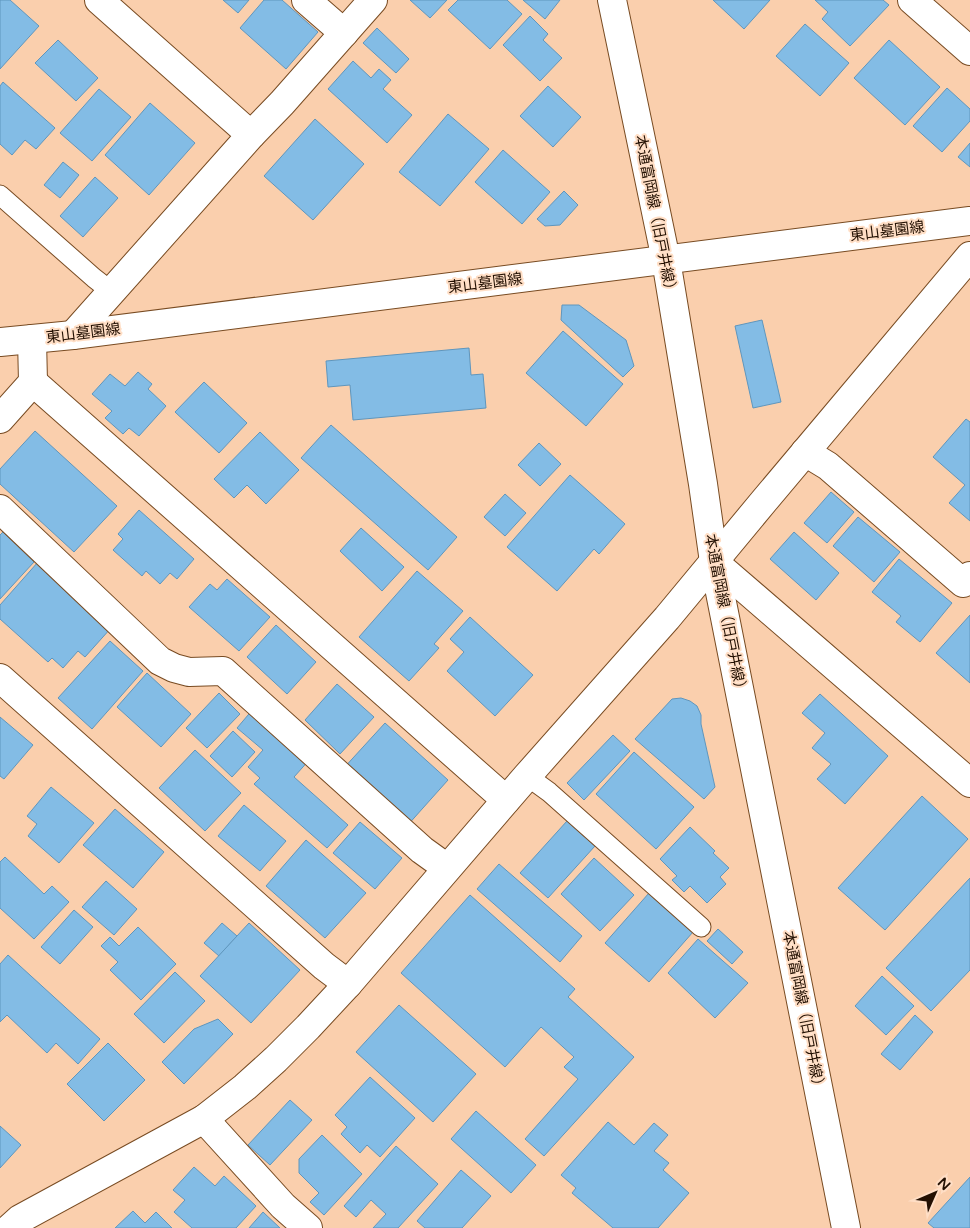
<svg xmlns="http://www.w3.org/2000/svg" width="970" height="1228" viewBox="0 0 970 1228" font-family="'Varela Round','Noto Sans JP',sans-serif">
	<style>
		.building { fill: #83bce5; stroke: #5f96bd }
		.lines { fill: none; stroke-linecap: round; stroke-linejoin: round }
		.lane-casing { stroke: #784b22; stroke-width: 21 }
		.street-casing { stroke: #784b22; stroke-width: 30 }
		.secondary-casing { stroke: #784b22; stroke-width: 30 }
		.lane { stroke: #fff; stroke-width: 19 }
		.street { stroke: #fff; stroke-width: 28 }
		.secondary { stroke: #fff; stroke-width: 28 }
		.labels { text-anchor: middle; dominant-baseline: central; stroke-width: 4; stroke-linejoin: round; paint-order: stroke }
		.street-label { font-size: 15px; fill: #231002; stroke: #ffdec5 }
	</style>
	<rect width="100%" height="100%" fill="#facfad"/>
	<!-- building -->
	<g class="building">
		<path d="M0 0H10L39 26 0 69Z"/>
		<path d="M223 0H249L238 13Z"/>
		<path d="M264 0H282L318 32 286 69 240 28Z"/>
		<path d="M410 0H447L430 18Z"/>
		<path d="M458 0H507L522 14 490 49 448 10Z"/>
		<path d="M523 0H560L545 19Z"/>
		<path d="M713 0H770L744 29Z"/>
		<path d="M815 0H883L889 5 850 46 822 19 828 12Z"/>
		<path d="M530 16 548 34 543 40 562 58 540 81 503 45Z"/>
		<path d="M805 24 849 63 820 96 776 56Z"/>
		<path d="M377 28 409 59 396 73 363 43Z"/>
		<path d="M58 40 98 78 76 101 35 63Z"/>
		<path d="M889 40 940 87 905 125 854 78Z"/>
		<path d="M353 61 371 78 379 69 391 80 383 89 412 115 387 143 328 89Z"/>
		<path d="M3 82 55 128 36 149 25 140 12 155 0 144V86Z"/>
		<path d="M548 86 581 117 553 147 520 116Z"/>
		<path d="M947 88 970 109V121L942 152 913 126Z"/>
		<path d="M99 89 131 117 92 161 60 133Z"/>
		<path d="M150 103 195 143 149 195 105 155Z"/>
		<path d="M448 114 489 149 440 206 399 172Z"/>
		<path d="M315 119 364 164 313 220 264 176Z"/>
		<path d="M970 143V167L958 157Z"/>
		<path d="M503 150 550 192 522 224 475 182Z"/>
		<path d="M63 162 79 175 60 198 44 185Z"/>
		<path d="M95 177 118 198 83 237 60 216Z"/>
		<path d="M564 191 578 205 560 225 545 226 537 219Z"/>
		<path d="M562 305H579L626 340 634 366 623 377 561 320Z"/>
		<path d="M762 320 781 402 753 408 735 326Z"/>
		<path d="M563 331 623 384 586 426 526 373Z"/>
		<path d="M469 348 471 375 483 374 486 408 353 420 350 385 328 387 326 361Z"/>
		<path d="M138 372 152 384 148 389 166 406 139 436 129 428 123 434 105 418 112 411 92 394 110 374 125 386Z"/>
		<path d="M204 382 247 423 219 453 175 412Z"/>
		<path d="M966 419 970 422V521L949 503 965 485 933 457Z"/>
		<path d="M331 425 457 537 428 570 301 458Z"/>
		<path d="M35 431 117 506 74 552 0 484V469Z"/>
		<path d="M260 432 299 470 266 504 247 485 234 498 214 479Z"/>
		<path d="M539 443 561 464 540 486 518 465Z"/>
		<path d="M570 475 625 524 599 554 594 549 557 591 507 547Z"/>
		<path d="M831 492 854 512 827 543 804 523Z"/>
		<path d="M505 494 526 513 505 536 484 517Z"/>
		<path d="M139 510 194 559 177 579 170 573 160 584 146 571 142 576 113 550 123 539 118 534Z"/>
		<path d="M858 517 900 552 874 582 833 546Z"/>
		<path d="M361 528 404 567 382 591 340 551Z"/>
		<path d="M3 532 34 562 0 599V535Z"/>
		<path d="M794 532 839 573 816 600 770 559Z"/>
		<path d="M899 559 952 603 920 642 896 622 901 616 872 592Z"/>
		<path d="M38 562 111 628 85 657 78 651 63 668 52 658 48 662 0 619V605Z"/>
		<path d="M417 571 463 611 434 644 439 648 409 681 359 637Z"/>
		<path d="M227 579 270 617 239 651 189 607 210 584 217 590Z"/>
		<path d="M970 615V683L936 653Z"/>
		<path d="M470 617 533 675 495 716 447 671 464 652 450 639Z"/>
		<path d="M276 625 316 662 287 694 247 657Z"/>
		<path d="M110 641 143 671 92 729 58 698Z"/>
		<path d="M147 673 191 714 161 747 117 707Z"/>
		<path d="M337 684 374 717 340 754 305 720Z"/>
		<path d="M219 693 240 714 207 748 186 728Z"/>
		<path d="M820 694 888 756 845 804 817 779 831 764 812 748 825 733 802 713Z"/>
		<path d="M681 698 690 701 697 706 701 715V724L715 787 704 799 635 739 672 699Z"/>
		<path d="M254 708 311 758 294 777 348 825 327 848 254 784 260 778 248 767 263 750 237 728Z"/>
		<path d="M0 717 33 745 4 779 0 776Z"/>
		<path d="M385 723 448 780 406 827 342 770Z"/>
		<path d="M233 731 255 752 232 777 210 756Z"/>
		<path d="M613 735 630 751 584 800 567 783Z"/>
		<path d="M195 750 241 793 205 831 159 788Z"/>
		<path d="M634 752 694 807 656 849 596 794Z"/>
		<path d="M51 787 94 823 59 863 28 836 37 824 27 816Z"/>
		<path d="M922 796 968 839 885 930 838 888Z"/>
		<path d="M244 805 286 841 260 871 218 836Z"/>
		<path d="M115 809 164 852 133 888 83 845Z"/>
		<path d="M567 821 595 846 548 898 520 873Z"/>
		<path d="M360 822 402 858 375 889 333 853Z"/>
		<path d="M690 827 715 851 713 853 729 868 720 877 726 884 707 903 690 886 684 892 672 880 677 876 660 859Z"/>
		<path d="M306 840 366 893 325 938 266 886Z"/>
		<path d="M5 857 44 894 52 886 69 902 34 939 0 908V862Z"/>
		<path d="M594 858 634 895 600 931 561 894Z"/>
		<path d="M499 864 582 936 560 962 477 889Z"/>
		<path d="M970 878V970L931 1011 886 968Z"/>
		<path d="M106 881 137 909 114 935 82 907Z"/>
		<path d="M649 893 693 932 649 982 605 943Z"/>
		<path d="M470 895 575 989 568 997 634 1057 544 1156 525 1139 578 1079 564 1067 574 1057 541 1027 505 1067 401 973Z"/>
		<path d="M74 910 93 927 60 964 41 947Z"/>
		<path d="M222 923 237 936 219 956 204 943Z"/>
		<path d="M249 923 300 970 251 1023 200 976Z"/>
		<path d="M138 927 176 964 141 1000 110 970 118 962 101 946 110 937 119 946Z"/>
		<path d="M718 929 743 952 732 964 707 941Z"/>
		<path d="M698 939 748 983 715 1018 668 973Z"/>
		<path d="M8 955 100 1039 78 1064 56 1043 47 1053 7 1015 0 1022V964Z"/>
		<path d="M175 972 205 1001 164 1043 134 1014Z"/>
		<path d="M882 976 914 1006 886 1035 855 1006Z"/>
		<path d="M399 1005 476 1074 433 1122 356 1052Z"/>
		<path d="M915 1015 933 1032 900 1070 881 1054Z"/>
		<path d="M218 1019 233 1034 184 1084 162 1062 194 1029Z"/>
		<path d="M108 1043 145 1080 104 1121 67 1084Z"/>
		<path d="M370 1077 415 1118 380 1157 367 1145 360 1153 341 1134 347 1127 335 1115Z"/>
		<path d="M290 1100 312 1120 270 1165 248 1145Z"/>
		<path d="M476 1111 536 1165 511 1193 451 1139Z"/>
		<path d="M608 1122 634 1145 654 1123 668 1135 654 1151 669 1163 663 1170 689 1193 658 1228H613L572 1193 576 1188 561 1175Z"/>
		<path d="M0 1126 21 1145 0 1168Z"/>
		<path d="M322 1135 362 1174 324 1215 310 1202 319 1193 299 1173V1159Z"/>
		<path d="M396 1146 438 1184 398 1228H373L386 1214 371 1200 356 1217 344 1206Z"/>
		<path d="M194 1167 215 1186 224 1176 256 1206 236 1228H192L174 1212 185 1200 173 1190Z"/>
		<path d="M461 1170 491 1196 462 1228H425L417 1221Z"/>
		<path d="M970 1177V1228H934L928 1223Z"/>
		<path d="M133 1211 145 1223 156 1212 172 1228H115Z"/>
		<path d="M263 1212 280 1228H249Z"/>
	</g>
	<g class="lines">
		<defs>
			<g id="lane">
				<path d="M0 195 94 278 112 292"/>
				<path d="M527 776 549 792 701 927"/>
			</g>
			<g id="street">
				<path d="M99 0 251 135"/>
				<path d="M306 0 344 33"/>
				<path d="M912 0 970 51"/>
				<path d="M73 335 251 135 282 103 373 0"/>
				<path d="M33 382 506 800"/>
				<path d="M0 419 33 382 32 339"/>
				<path d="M805 452 828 466 963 583 970 576"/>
				<path d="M0 509 160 661 174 668 189 672 223 671 422 850 447 868"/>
				<path d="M0 678 324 966 348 984"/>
				<path d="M204 1119 283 1206 308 1228"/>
			</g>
			<g id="secondary">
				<path d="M612 0 666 260 703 484 714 562 846 1228"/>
				<path d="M0 342 73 335 970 221"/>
				<path d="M714 562 970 783"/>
				<path d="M10 1228 20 1219 204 1119 245 1087 276 1059 308 1027 348 984 527 776 667 618 764 501 970 256"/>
			</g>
		</defs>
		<!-- lane casing -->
		<use href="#lane" class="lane-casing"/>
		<!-- street casing -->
		<use href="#street" class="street-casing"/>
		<!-- secondary casing -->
		<use href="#secondary" class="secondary-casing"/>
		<!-- lane -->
		<use href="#lane" class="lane"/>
		<!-- street -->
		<use href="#street" class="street"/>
		<!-- secondary -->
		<use href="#secondary" class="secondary"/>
	</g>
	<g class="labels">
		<!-- street labels -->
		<g class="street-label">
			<text transform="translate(656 216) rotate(79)">本通富岡線（旧戸井線）</text>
			<text transform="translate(887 231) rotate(-7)">東山墓園線</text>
			<text transform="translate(485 283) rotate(-7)">東山墓園線</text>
			<text transform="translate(83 333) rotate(-7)">東山墓園線</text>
			<text transform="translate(726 615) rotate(79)">本通富岡線（旧戸井線）</text>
			<text transform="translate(804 1012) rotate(79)">本通富岡線（旧戸井線）</text>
		</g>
	</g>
	<!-- north arrow -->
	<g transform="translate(935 1193) rotate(45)" stroke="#ffdec5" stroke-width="4" paint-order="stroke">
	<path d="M0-4L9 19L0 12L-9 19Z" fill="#231002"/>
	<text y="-8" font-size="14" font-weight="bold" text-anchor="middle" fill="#231002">N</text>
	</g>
</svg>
